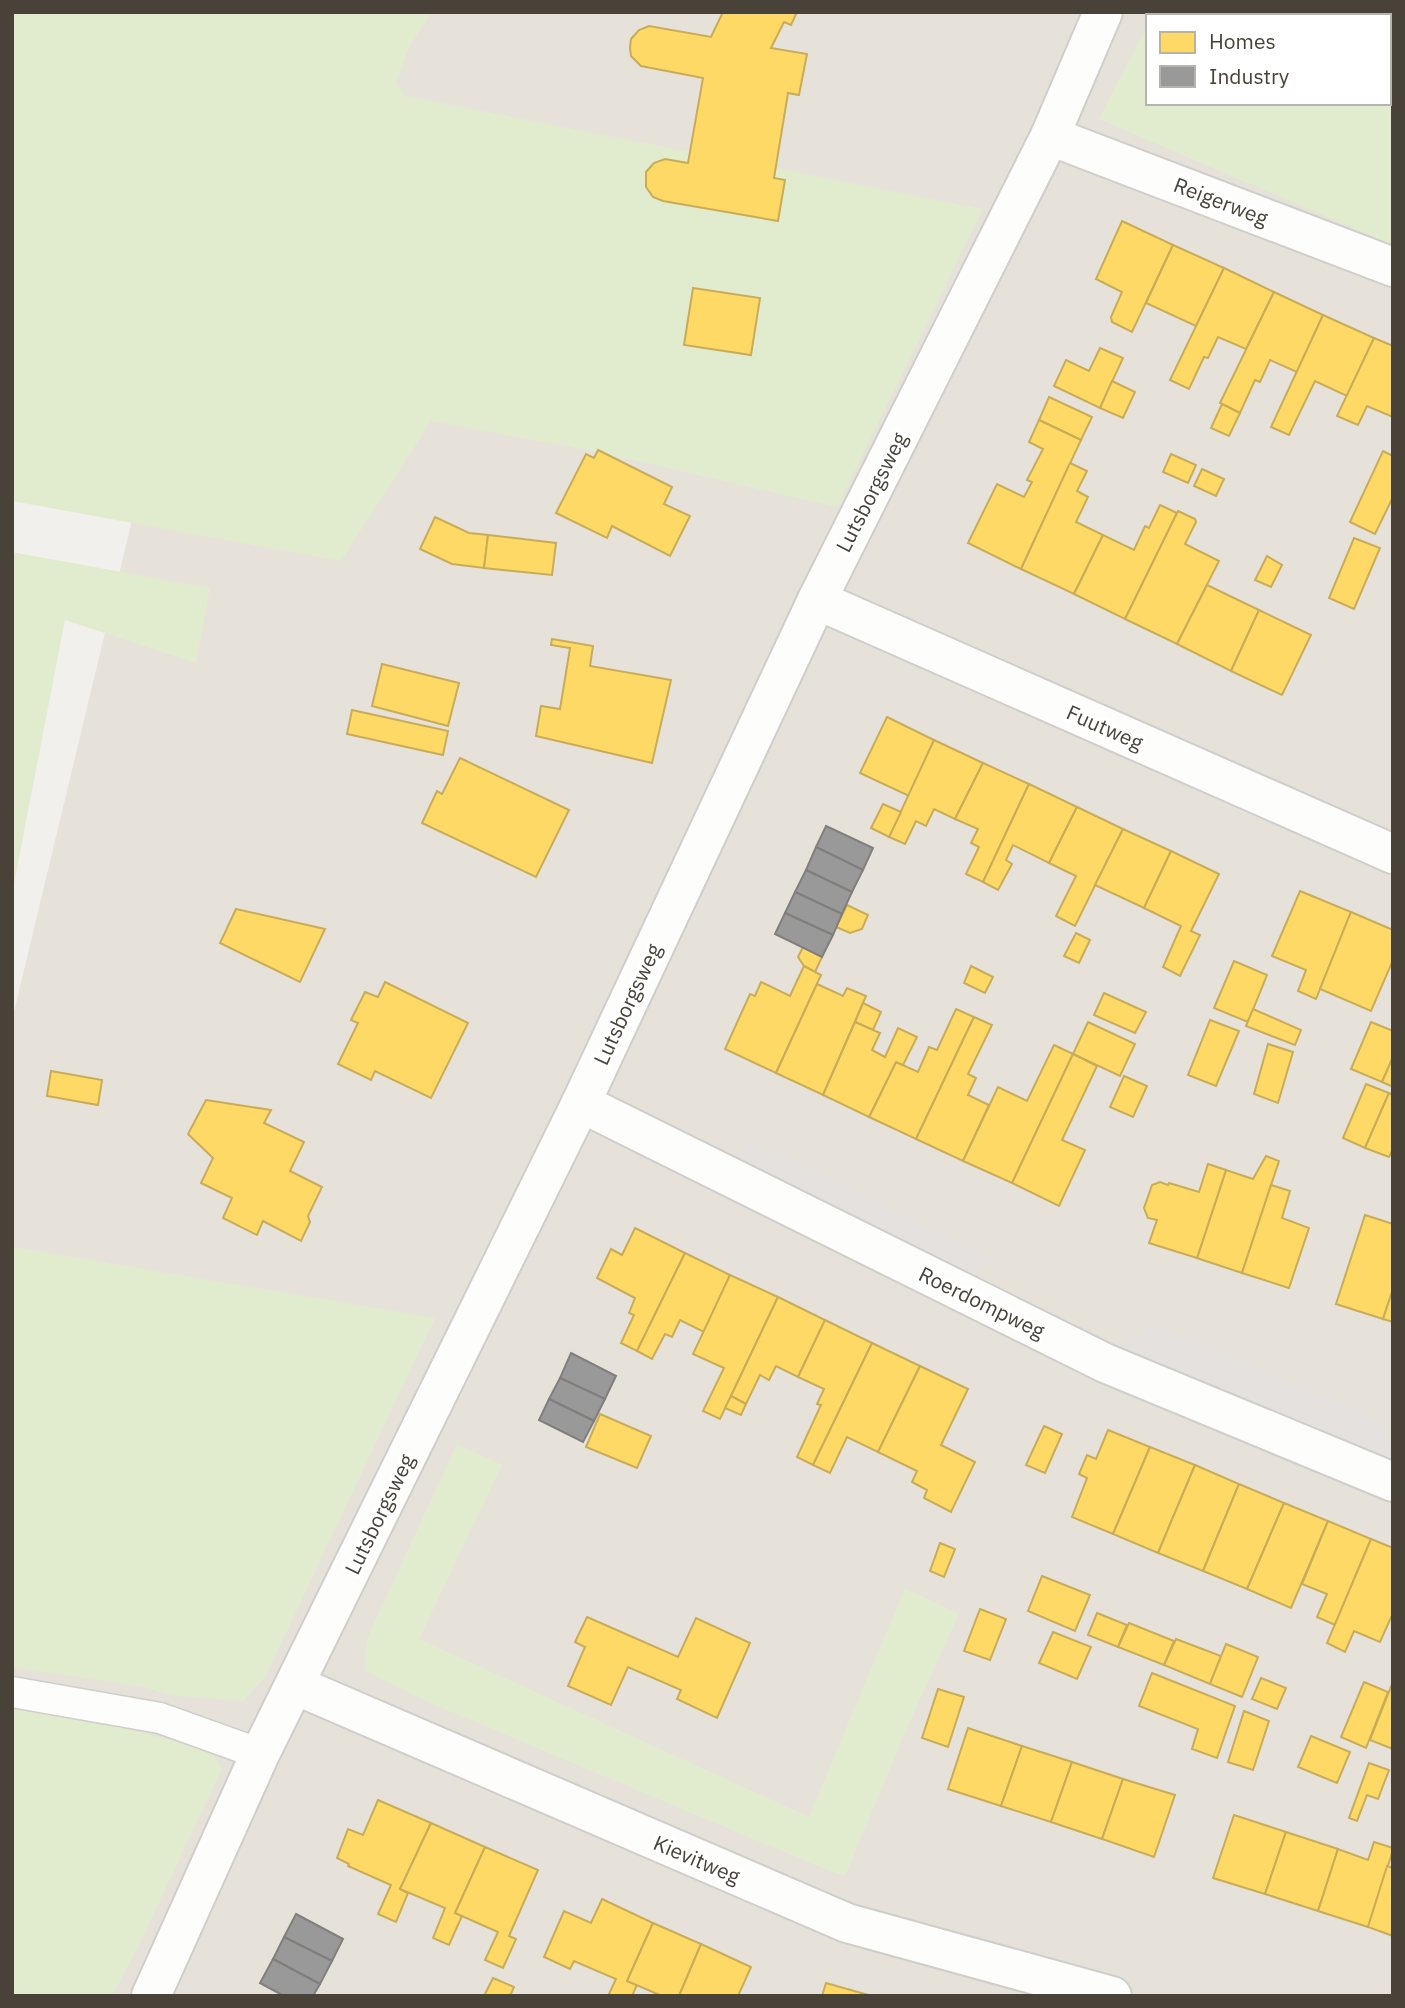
<svg xmlns="http://www.w3.org/2000/svg" width="1405" height="2008" viewBox="0 0 1405 2008" font-family="'IBM Plex Sans',sans-serif">
	<style>
		.residential { fill: #e6e2da; fill-rule: evenodd }
		.green { fill: #e1ecce }
		.parking { fill: #e4e1de }
		.homes { fill: #ffd966; stroke: #c8ac58; stroke-width: 2 }
		.industry { fill: #999; stroke: #817f7c; stroke-width: 2 }
		.lines { fill: none; stroke-linecap: round; stroke-linejoin: round }
		.lane-casing { stroke: #d0cecb; stroke-width: 33 }
		.street-casing { stroke: #d0cecb; stroke-width: 42 }
		.lane { stroke: #fdfdfc; stroke-width: 30 }
		.street { stroke: #fdfdfc; stroke-width: 38 }
		.labels { text-anchor: middle; dominant-baseline: central; stroke-width: 7; stroke-linejoin: round; paint-order: stroke }
		.street-label { font-size: 21px; fill: #494238; stroke: #fff }
	</style>
	<rect width="100%" height="100%" fill="#f2f0ed"/>
	<!-- residential -->
	<path class="residential" d="M254 12H1393V1996H12V1020ZM1148 16H1389V103H1148Z"/>
	<!-- green -->
	<g class="green">
		<path d="M12 12H432L409 47 396 83 405 96 983 209 837 507 599 452 431 421 341 561 12 501Z"/>
		<path d="M1154 12H1393V245L1099 119 1148 24V103H1389V16H1152Z"/>
		<path d="M12 552 210 588 196 663 65 620 12 894Z"/>
		<path d="M12 1247 435 1318 265 1677 243 1701 169 1695 144 1687 12 1667Z"/>
		<path d="M457 1444 502 1465 419 1639 809 1817 905 1588 959 1614 907 1728 845 1876 820 1867 421 1699 364 1670 367 1640 376 1619Z"/>
		<path d="M12 1706 81 1718 210 1750 222 1769 139 1945 112 1996H12Z"/>
	</g>
	<!-- parking -->
	<g class="parking">
		<path d="M753 1143 1000 1261 954 1278 718 1163Z"/>
		<path d="M1151 1324 1381 1421 1393 1449V1465L1117 1350Z"/>
	</g>
	<!-- homes -->
	<g class="homes">
		<path d="M723 12H797L791 25 784 22 771 48 807 54 799 95 788 93 774 178 785 180 778 221 663 201 653 197 646 187V172L654 163 665 159 688 163 703 78 641 66 631 56 630 48 631 39 639 30 649 26 711 37Z"/>
		<path d="M1122 221 1173 245 1132 332 1112 322 1111 317 1122 292 1096 279Z"/>
		<path d="M1173 245 1224 268 1196 326 1146 303Z"/>
		<path d="M1224 268 1274 292 1246 349 1218 337 1208 358 1204 357 1189 389 1170 380Z"/>
		<path d="M693 288 760 298 751 355 684 345Z"/>
		<path d="M1274 292 1323 315 1297 372 1270 360 1260 382 1255 380 1240 413 1220 403Z"/>
		<path d="M1323 315 1374 338 1347 396 1315 381 1289 435 1271 427Z"/>
		<path d="M1374 338 1393 346V417L1367 406 1358 425 1337 416Z"/>
		<path d="M1100 348 1123 358 1100 408 1054 386 1066 360 1089 371Z"/>
		<path d="M1112 381 1135 392 1123 418 1100 408Z"/>
		<path d="M1049 397 1092 417 1081 440 1039 420Z"/>
		<path d="M1222 404 1240 413 1229 436 1211 428Z"/>
		<path d="M1039 420 1081 440 1021 569 968 543 997 484 1024 497 1032 482 1027 480 1043 449 1029 442Z"/>
		<path d="M598 450 672 487 664 504 690 516 670 556 612 526 607 538 556 513 586 454 594 458Z"/>
		<path d="M1383 451 1393 456V497L1375 534 1350 522Z"/>
		<path d="M1171 454 1196 465 1188 483 1163 472Z"/>
		<path d="M1070 463 1087 471 1077 491 1088 497 1076 522 1103 535 1074 594 1021 569Z"/>
		<path d="M1202 469 1224 479 1216 496 1194 486Z"/>
		<path d="M1160 505 1177 513 1125 619 1074 594 1103 535 1134 550 1145 526 1149 528Z"/>
		<path d="M1178 511 1195 519 1196 522 1185 544 1219 561 1177 644 1125 619Z"/>
		<path d="M435 517 469 533 488 535 484 568 452 564 420 549Z"/>
		<path d="M488 535 556 543 552 575 484 568Z"/>
		<path d="M1354 538 1380 548 1354 609 1329 598Z"/>
		<path d="M1267 556 1282 565 1271 587 1255 580Z"/>
		<path d="M1207 585 1259 610 1231 671 1177 644Z"/>
		<path d="M1259 610 1311 635 1282 695 1231 671Z"/>
		<path d="M552 639 593 646 590 666 671 680 652 763 536 736 541 706 560 709 570 648 551 645Z"/>
		<path d="M382 664 459 683 448 726 372 706Z"/>
		<path d="M352 710 448 731 443 755 347 734Z"/>
		<path d="M887 717 934 740 909 796 860 773Z"/>
		<path d="M934 740 983 763 955 819 934 809 926 826 916 821 905 844 889 837Z"/>
		<path d="M460 758 569 810 536 877 422 823 437 791 442 794Z"/>
		<path d="M983 763 1029 784 983 882 966 874 979 847 971 843 978 829 955 819Z"/>
		<path d="M1029 784 1077 807 1049 863 1013 845 1006 860 1012 864 998 890 983 882Z"/>
		<path d="M883 804 901 812 889 837 871 828Z"/>
		<path d="M1077 807 1123 829 1075 926 1056 916 1076 876 1049 863Z"/>
		<path d="M1123 829 1171 851 1144 908 1095 885Z"/>
		<path d="M1171 851 1219 874 1191 931 1200 935 1180 976 1163 967 1181 926 1144 908Z"/>
		<path d="M1300 891 1351 912 1316 999 1298 991 1306 970 1272 956Z"/>
		<path d="M847 905 868 915 862 929 850 933 836 927Z"/>
		<path d="M236 909 325 929 300 982 220 943Z"/>
		<path d="M1351 912 1393 930V960L1371 1011 1320 989Z"/>
		<path d="M1076 933 1090 940 1079 963 1064 956Z"/>
		<path d="M803 947 822 957 815 972 804 966 798 957Z"/>
		<path d="M1234 961 1267 975 1248 1022 1214 1008Z"/>
		<path d="M804 966 821 975 776 1073 725 1049 750 994 755 996 761 982 790 996Z"/>
		<path d="M971 966 993 977 985 993 964 983Z"/>
		<path d="M385 982 468 1023 431 1098 375 1071 371 1080 338 1064 358 1023 351 1020 365 992 378 997Z"/>
		<path d="M817 984 843 996 847 988 866 996 823 1095 776 1073Z"/>
		<path d="M1104 993 1146 1012 1135 1033 1094 1015Z"/>
		<path d="M863 1003 881 1012 873 1030 855 1022Z"/>
		<path d="M956 1009 974 1017 916 1139 869 1117 896 1062 918 1072 929 1047 937 1050Z"/>
		<path d="M1253 1009 1301 1030 1295 1045 1246 1026Z"/>
		<path d="M974 1017 992 1025 968 1074 976 1078 968 1095 989 1105 963 1161 916 1139Z"/>
		<path d="M1210 1020 1239 1031 1216 1086 1188 1075Z"/>
		<path d="M855 1022 880 1033 872 1050 885 1057 898 1028 917 1037 903 1065 896 1062 869 1117 823 1095Z"/>
		<path d="M1088 1022 1135 1044 1120 1076 1073 1054Z"/>
		<path d="M1371 1022 1393 1031V1057L1382 1082 1351 1069Z"/>
		<path d="M1268 1044 1293 1052 1278 1103 1254 1094Z"/>
		<path d="M1054 1045 1073 1054 1012 1183 963 1161 998 1087 1027 1101Z"/>
		<path d="M1073 1054 1097 1066 1062 1140 1085 1150 1059 1206 1012 1183Z"/>
		<path d="M1393 1057V1087L1382 1082Z"/>
		<path d="M51 1071 102 1080 98 1105 47 1096Z"/>
		<path d="M1124 1076 1147 1086 1133 1117 1110 1107Z"/>
		<path d="M1366 1084 1389 1093 1365 1148 1343 1138Z"/>
		<path d="M1389 1093 1393 1095V1149L1389 1157 1365 1148Z"/>
		<path d="M206 1100 271 1110 264 1123 304 1142 290 1171 322 1187 308 1216 310 1222 301 1241 263 1221 257 1235 223 1218 232 1198 201 1183 213 1158 188 1134Z"/>
		<path d="M1266 1156 1279 1161 1242 1273 1197 1258 1226 1170 1253 1179Z"/>
		<path d="M1208 1164 1226 1170 1197 1258 1149 1243 1157 1220 1148 1218 1144 1208 1152 1185 1160 1182 1168 1185 1169 1183 1199 1192Z"/>
		<path d="M1271 1185 1290 1191 1282 1218 1309 1228 1289 1288 1242 1273Z"/>
		<path d="M1365 1215 1393 1224V1289L1383 1319 1336 1304Z"/>
		<path d="M635 1228 685 1253 637 1351 621 1343 634 1315 629 1313 635 1298 597 1278 611 1249 622 1255Z"/>
		<path d="M685 1253 730 1275 704 1332 680 1320 672 1337 665 1334 652 1359 637 1351Z"/>
		<path d="M730 1275 778 1297 720 1419 703 1411 724 1368 693 1354Z"/>
		<path d="M1393 1289V1322L1383 1319Z"/>
		<path d="M778 1297 825 1320 798 1377 776 1366 769 1380 760 1375 746 1404 731 1396Z"/>
		<path d="M825 1320 872 1343 813 1465 797 1457 821 1405 817 1404 824 1389 798 1377Z"/>
		<path d="M872 1343 920 1366 878 1452 847 1437 830 1473 813 1465Z"/>
		<path d="M920 1366 968 1389 941 1445 975 1462 951 1512 924 1498 927 1490 912 1482 917 1471 878 1452Z"/>
		<path d="M731 1396 746 1404 741 1415 725 1408Z"/>
		<path d="M600 1414 651 1436 637 1468 586 1447Z"/>
		<path d="M1044 1426 1062 1434 1045 1473 1026 1465Z"/>
		<path d="M1108 1430 1150 1447 1113 1534 1072 1517 1087 1478 1079 1474 1087 1455 1096 1459Z"/>
		<path d="M1150 1447 1195 1465 1158 1553 1113 1534Z"/>
		<path d="M1195 1465 1239 1484 1203 1571 1158 1553Z"/>
		<path d="M1239 1484 1284 1503 1247 1589 1203 1571Z"/>
		<path d="M1284 1503 1328 1521 1291 1608 1247 1589Z"/>
		<path d="M1328 1521 1371 1539 1335 1625 1317 1617 1327 1594 1302 1584Z"/>
		<path d="M1371 1539 1393 1548V1613L1380 1642 1354 1631 1345 1652 1327 1643Z"/>
		<path d="M940 1543 955 1549 944 1577 930 1571Z"/>
		<path d="M1042 1576 1090 1595 1075 1631 1028 1611Z"/>
		<path d="M980 1609 1006 1619 990 1660 964 1651Z"/>
		<path d="M1097 1613 1127 1625 1118 1647 1088 1635Z"/>
		<path d="M587 1617 678 1657 696 1618 750 1643 717 1718 677 1699 681 1690 628 1667 611 1705 568 1686 585 1647 575 1642Z"/>
		<path d="M1129 1623 1174 1641 1164 1665 1118 1647Z"/>
		<path d="M1053 1632 1091 1647 1077 1679 1039 1663Z"/>
		<path d="M1176 1639 1221 1656 1210 1684 1164 1665Z"/>
		<path d="M1226 1644 1258 1657 1242 1697 1210 1684Z"/>
		<path d="M1152 1673 1235 1706 1217 1758 1192 1749 1198 1729 1139 1706Z"/>
		<path d="M1261 1678 1286 1688 1277 1709 1252 1699Z"/>
		<path d="M1364 1682 1388 1692 1366 1748 1341 1737Z"/>
		<path d="M1392 1684H1393V1749L1370 1740Z"/>
		<path d="M938 1689 964 1697 948 1747 922 1738Z"/>
		<path d="M1244 1711 1269 1721 1253 1770 1228 1762Z"/>
		<path d="M968 1728 1022 1746 1001 1806 948 1789Z"/>
		<path d="M1311 1736 1350 1752 1337 1783 1298 1767Z"/>
		<path d="M1022 1746 1072 1762 1051 1822 1001 1806Z"/>
		<path d="M1072 1762 1123 1779 1102 1839 1051 1822Z"/>
		<path d="M1369 1763 1389 1770 1378 1799 1367 1795 1357 1821 1349 1818Z"/>
		<path d="M1123 1779 1175 1795 1154 1857 1102 1839Z"/>
		<path d="M378 1800 431 1823 400 1889 408 1893 396 1922 378 1914 391 1885 348 1866 349 1864 337 1858 348 1829 363 1835Z"/>
		<path d="M1234 1815 1286 1832 1265 1894 1213 1878Z"/>
		<path d="M431 1823 485 1847 455 1913 462 1916 449 1945 433 1938 445 1908 400 1889Z"/>
		<path d="M1286 1832 1338 1849 1318 1911 1265 1894Z"/>
		<path d="M1374 1842 1393 1848V1850L1368 1927 1318 1911 1338 1849 1368 1860Z"/>
		<path d="M485 1847 538 1870 509 1936 516 1939 503 1968 485 1960 498 1932 455 1913Z"/>
		<path d="M1387 1866 1393 1868V1936L1368 1927Z"/>
		<path d="M602 1899 653 1923 627 1981 637 1985 632 1996H608L616 1979 574 1961 570 1969 544 1957 564 1911 591 1923Z"/>
		<path d="M653 1923 701 1944 679 1996H662L627 1981Z"/>
		<path d="M701 1944 751 1967 738 1996H679Z"/>
		<path d="M493 1978 514 1987 510 1996H484Z"/>
		<path d="M826 1983 872 1996H822Z"/>
	</g>
	<!-- industry -->
	<g class="industry">
		<path d="M826 826 873 848 863 870 816 847Z"/>
		<path d="M816 847 863 870 852 892 806 870Z"/>
		<path d="M806 870 852 892 842 914 795 892Z"/>
		<path d="M795 892 842 914 833 935 785 913Z"/>
		<path d="M785 913 833 935 822 957 775 934Z"/>
		<path d="M571 1353 616 1376 605 1399 560 1378Z"/>
		<path d="M560 1378 605 1399 594 1421 549 1399Z"/>
		<path d="M549 1399 594 1421 583 1442 539 1420Z"/>
		<path d="M296 1914 343 1939 332 1961 284 1937Z"/>
		<path d="M284 1937 332 1961 320 1984 273 1959Z"/>
		<path d="M273 1959 320 1984 313 1996H284L260 1983Z"/>
	</g>
	<g class="lines">
		<defs>
			<path id="lane" d="M12 1692 160 1718 260 1754"/>
			<g id="street">
				<path d="M1050 136 1393 267"/>
				<path d="M817 600 1393 854"/>
				<path d="M581 1103 1105 1363 1393 1482"/>
				<path d="M295 1685 847 1923 1112 1996"/>
				<path d="M151 1996 260 1754 581 1103 817 600 1050 136 1103 12"/>
			</g>
		</defs>
		<!-- lane casing -->
		<use href="#lane" class="lane-casing"/>
		<!-- street casing -->
		<use href="#street" class="street-casing"/>
		<!-- lane -->
		<use href="#lane" class="lane"/>
		<!-- street -->
		<use href="#street" class="street"/>
	</g>
	<g class="labels">
		<!-- street labels -->
		<g class="street-label">
			<text transform="translate(1221 201) rotate(21)">Reigerweg</text>
			<text transform="translate(871 492) rotate(-63)">Lutsborgsweg</text>
			<text transform="translate(1105 727) rotate(24)">Fuutweg</text>
			<text transform="translate(627 1004) rotate(-65)">Lutsborgsweg</text>
			<text transform="translate(982 1302) rotate(26)">Roerdompweg</text>
			<text transform="translate(379 1514) rotate(-64)">Lutsborgsweg</text>
			<text transform="translate(697 1859) rotate(23)">Kievitweg</text>
		</g>
	</g>
	<!-- border -->
	<rect width="1405" height="2008" fill="none" stroke="#494238" stroke-width="28"/>
	<!-- legend -->
	<rect x="1146" y="14" width="245" height="91" fill="#ffffff" stroke="#b6b3af" stroke-width="2"/>
	<rect x="1160" y="32" width="35" height="21" fill="#ffd966" stroke="#b6b3af" stroke-width="2"/>
	<text x="1209" y="49" font-size="21" fill="#494238">Homes</text>
	<rect x="1160" y="66" width="35" height="21" fill="#999999" stroke="#b6b3af" stroke-width="2"/>
	<text x="1209" y="84" font-size="21" fill="#494238">Industry</text>
</svg>
